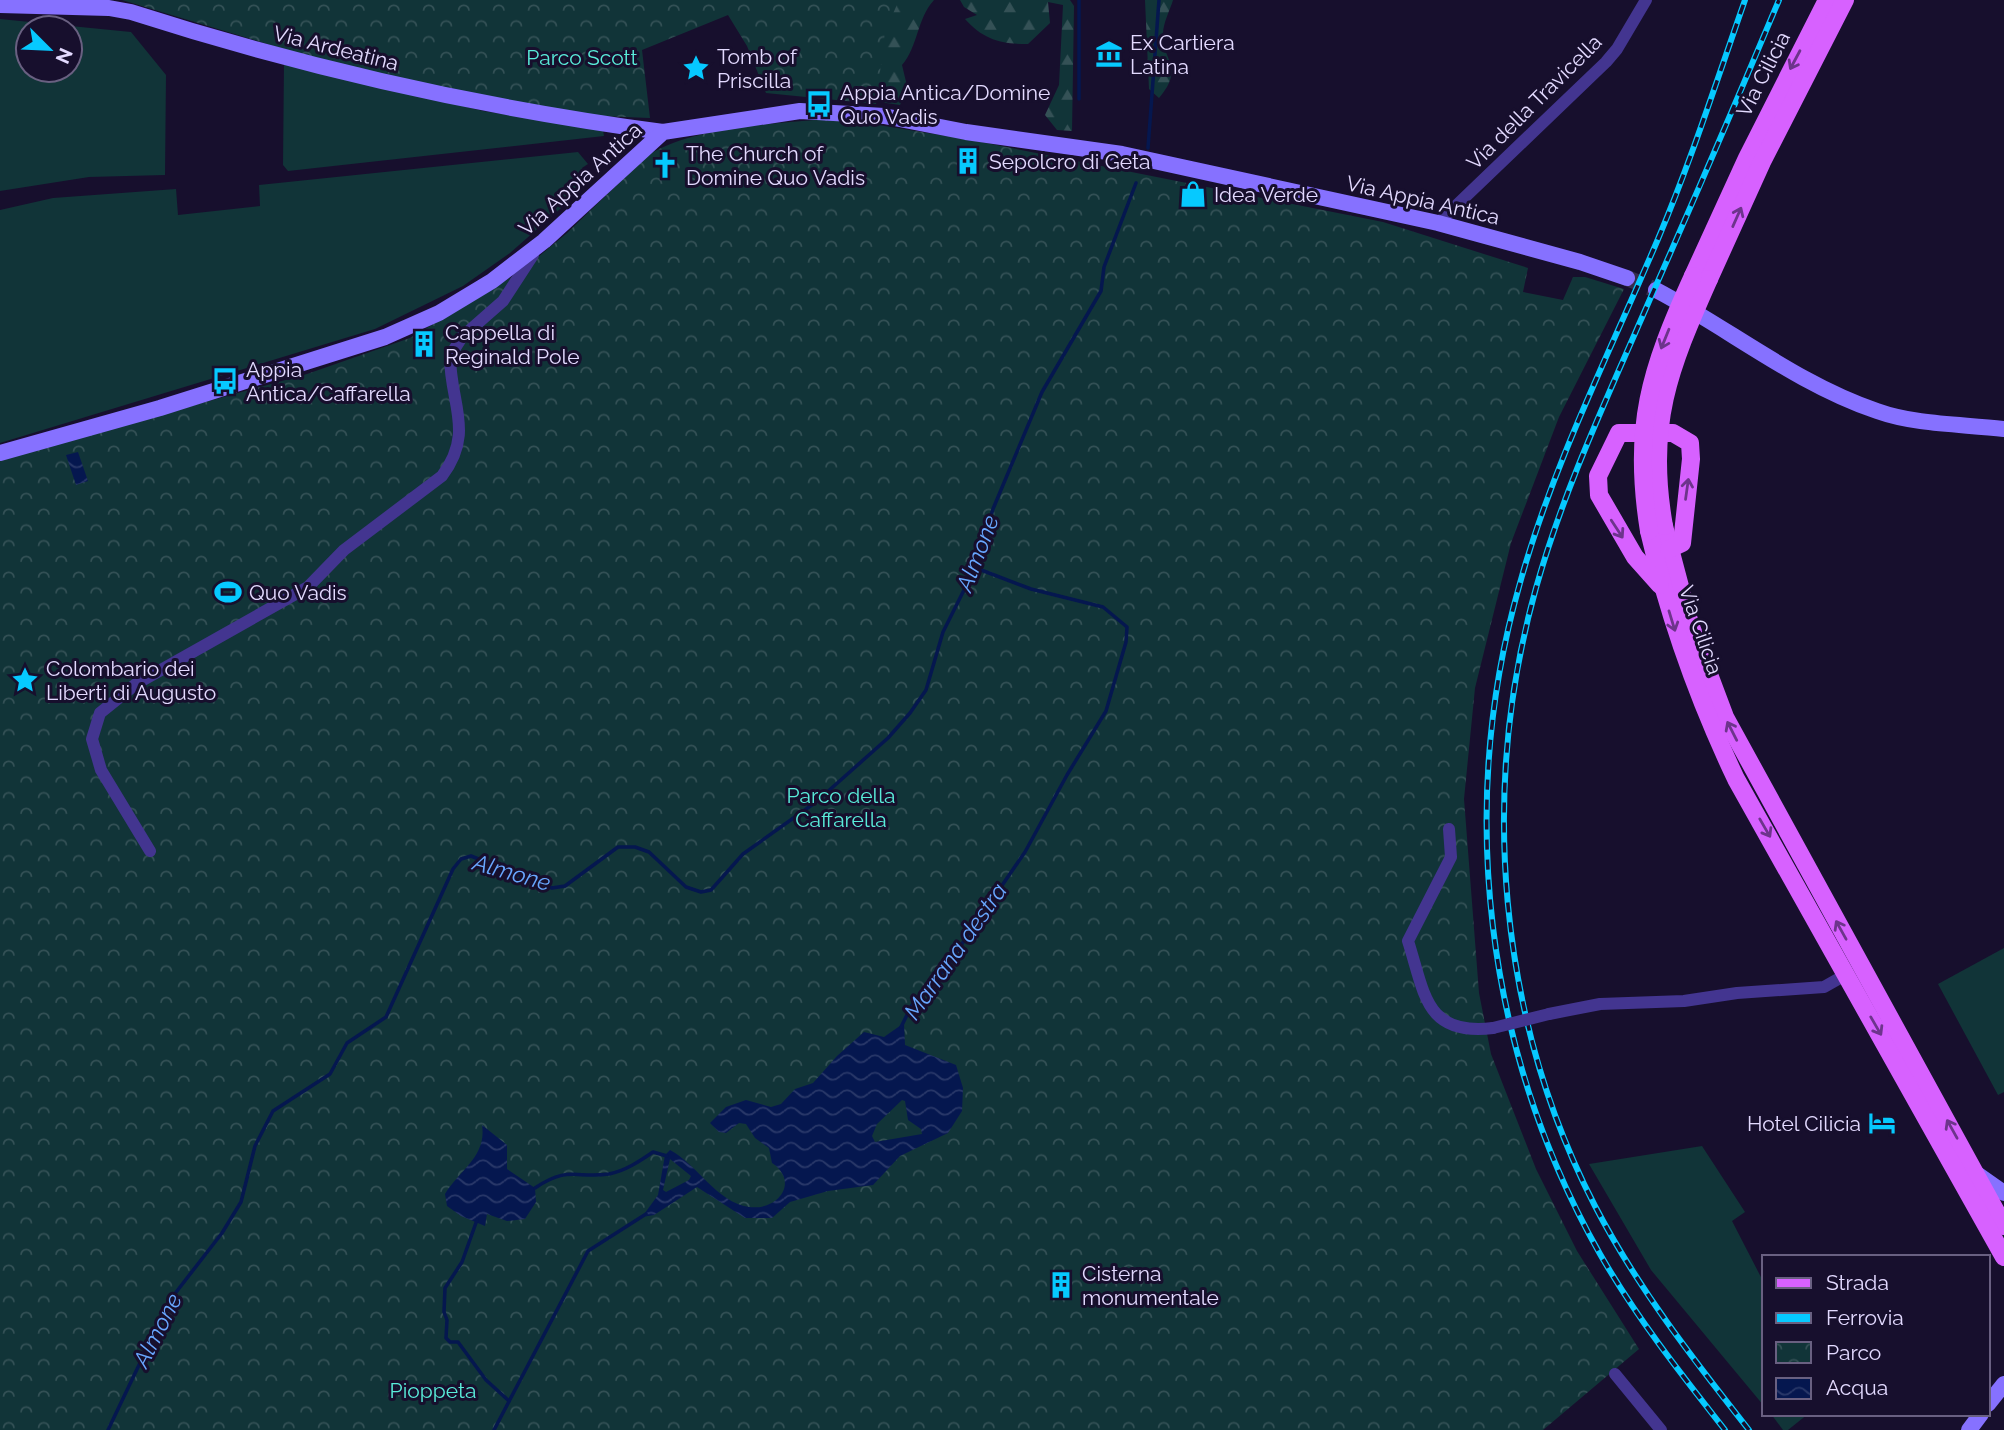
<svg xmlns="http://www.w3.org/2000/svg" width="2004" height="1430" viewBox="0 0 2004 1430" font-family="Raleway,sans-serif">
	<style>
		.green { fill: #113438; fill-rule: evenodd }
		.forest { fill: url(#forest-firs) }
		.park { fill: url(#park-crowns) }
		.water { fill: url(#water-waves); fill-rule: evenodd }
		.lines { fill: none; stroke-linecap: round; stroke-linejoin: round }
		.stream { stroke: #05174f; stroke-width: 3.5 }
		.secondary-tunnel { stroke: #362d4c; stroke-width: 16; stroke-dasharray: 16 8; stroke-linecap: butt }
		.street { stroke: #433590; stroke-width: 12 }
		.secondary { stroke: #8671ff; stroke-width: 16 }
		.primary { stroke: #d761ff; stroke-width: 18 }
		.rail-casing { stroke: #06c9ff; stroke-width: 6 }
		.rail { stroke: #170f2d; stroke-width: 3.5; stroke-dasharray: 10; stroke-linecap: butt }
		.street-bridge { stroke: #433590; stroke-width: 12 }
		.primary-bridge { stroke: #d761ff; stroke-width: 18 }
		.oneway { stroke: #6d348c }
		.labels { text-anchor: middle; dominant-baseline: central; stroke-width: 6; stroke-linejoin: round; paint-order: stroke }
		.poi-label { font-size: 21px; fill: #e3daff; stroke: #170f2d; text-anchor: start }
		.street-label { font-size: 21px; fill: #e3daff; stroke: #170f2d }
		.park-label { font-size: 21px; fill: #59ecd9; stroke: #170f2d }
		.water-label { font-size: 23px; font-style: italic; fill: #68a7ff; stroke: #170f2d }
	</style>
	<defs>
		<pattern id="forest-firs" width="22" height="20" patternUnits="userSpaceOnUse" patternTransform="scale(1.75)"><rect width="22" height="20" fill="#113438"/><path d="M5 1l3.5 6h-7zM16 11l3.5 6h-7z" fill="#345156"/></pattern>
		<pattern id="park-crowns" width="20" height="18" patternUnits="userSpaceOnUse" patternTransform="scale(1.75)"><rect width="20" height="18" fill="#113438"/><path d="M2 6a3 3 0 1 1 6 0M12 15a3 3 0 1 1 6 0" fill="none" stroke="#345156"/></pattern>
		<pattern id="water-waves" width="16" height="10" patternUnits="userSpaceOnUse" patternTransform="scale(1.75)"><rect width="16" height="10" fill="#05174f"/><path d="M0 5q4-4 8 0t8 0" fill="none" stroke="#293869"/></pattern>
	</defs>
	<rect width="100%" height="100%" fill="#170f2d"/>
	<!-- green -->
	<g class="green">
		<path d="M0 19 131 32 166 75 165 175 89 177 0 191ZM28 28H70V70H28Z"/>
		<path d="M284 62 483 111 603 130 604 136 288 171 283 165Z"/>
		<path d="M578 152 588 164 582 168 593 180 510 253 463 286 375 329 0 443V210L53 198 176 189 178 215 260 206 259 185Z"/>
		<path d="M2004 948V1092L1998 1095 1938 984Z"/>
		<path d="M1702 1146 1745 1212 1732 1221 1764 1283V1406L1651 1270 1589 1164Z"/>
		<path d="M1771 1414H1808L1788 1430H1783Z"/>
	</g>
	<!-- forest -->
	<g class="forest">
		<path d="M882 0H934C917 18 918 47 902 65L907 86 900 105 845 97Z"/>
		<path d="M960 0H1070L1074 6 1072 131 1057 130 1045 115 1059 85 1063 5 1048 2 1050 23 1028 44C1001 44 984 40 965 19L977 15 964 7Z"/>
		<path d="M1145 0H1173C1170 10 1163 23 1163 34 1161 59 1186 67 1159 98L1149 89Z"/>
	</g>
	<!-- park -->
	<g class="park">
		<path d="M122 0H899L885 32 876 104 766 93 747 46 728 15 642 50 650 118 574 115 347 68Z"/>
		<path d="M835 118 971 140 1383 222 1528 268 1523 292 1563 300 1573 277H1585L1624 289 1559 417 1511 543 1475 688 1464 799 1479 993 1491 1054 1536 1169 1577 1251 1639 1349 1543 1430H0V459L307 374 410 338 520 272 567 233 648 155C697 125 778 124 835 118Z"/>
	</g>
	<!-- water -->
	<g class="water">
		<path d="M78 452 88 481 76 485 66 455Z"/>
		<path d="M904 1023 905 1045 956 1065 963 1088 962 1111 948 1133 900 1156 873 1185 828 1191 790 1202 772 1218H745L697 1187 654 1215 642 1217 658 1195 665 1155 670 1150C698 1165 716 1202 749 1207 778 1211 800 1182 772 1163L769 1148 755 1138 746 1124 739 1123 726 1133 719 1132 710 1123 726 1107 746 1100 771 1107 781 1104 795 1089 813 1083 837 1056 864 1032 884 1037ZM902 1100 905 1101 908 1120 921 1129 922 1134 875 1142 872 1136 877 1124ZM670 1159 691 1176 689 1180 666 1192 663 1190Z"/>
		<path d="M482 1125 507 1145V1169L535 1188 536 1202 525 1219 507 1221 487 1214 485 1226 461 1216 447 1206 445 1194C460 1170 487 1156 482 1125Z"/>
	</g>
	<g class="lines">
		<!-- stream -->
		<g class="stream">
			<path d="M1079 99V0"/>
			<path d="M1148 148 1159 0"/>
			<path d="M901 1027 912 1005 944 970 1025 852 1067 775 1106 711 1126 642 1127 627 1103 607 1031 589 976 568"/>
			<path d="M535 1188C569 1165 576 1179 609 1174 625 1171 640 1161 653 1152L667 1156"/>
			<path d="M477 1220 462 1262 445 1288 444 1312 447 1320 446 1338 450 1342H458L486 1380 509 1401"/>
			<path d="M108 1430 170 1300 222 1233 241 1202 255 1146 273 1111 330 1074 347 1043 386 1017 453 869 461 859 471 856 552 888 565 886 618 847H635L649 852 686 887 701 892 711 890 743 854 816 802 888 738 910 713 926 690 943 632 975 568 993 509 1042 392 1101 291 1104 267 1136 183"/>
			<path d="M494 1430 588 1251 646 1214"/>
		</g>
		<!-- secondary-tunnel -->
		<path class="secondary-tunnel" d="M1627 278 1656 290"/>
		<!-- street -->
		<g class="street">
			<path d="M1438 223 1606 62 1617 49 1646 0"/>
			<path d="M1449 829 1451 857 1408 941C1425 994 1425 1036 1493 1028"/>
			<path d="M150 851 101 770 92 739 100 713 136 684 308 587 344 550 442 476C475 432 450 404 450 356L462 337 503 301 533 255"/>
			<path d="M1549 1014 1600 1004 1684 1001 1737 993 1824 987 1847 974"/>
			<path d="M1615 1374 1661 1430"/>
		</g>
		<!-- secondary -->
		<g class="secondary">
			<path d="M0 5 109 8 131 12C305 68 482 108 663 132"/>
			<path d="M1656 290C1730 329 1797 384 1877 411 1916 425 1962 424 2004 429"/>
			<path d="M0 453 160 408 385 337 439 313 492 281 544 241 663 132 800 111 884 116 966 132 1122 154 1438 223 1580 262 1627 278"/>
			<path d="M1977 1174 2004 1193"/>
			<path d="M1988 1404 2004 1384"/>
			<path d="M1969 1430 1981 1414"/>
		</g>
		<!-- primary -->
		<g class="primary">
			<path d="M1693 276 1747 158 1827 0"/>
			<path d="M1709 279 1762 162 1845 0"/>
			<path d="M1664 526 1690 624 1725 717 2004 1226"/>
			<path d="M1649 531C1669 618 1698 699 1736 779L2004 1257"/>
			<path d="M1660 585 1635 557 1599 495 1598 476 1619 433H1673L1690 443 1691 459 1682 543 1669 549"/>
		</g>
		<defs>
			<g id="rail">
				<path d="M1725 1430C1681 1374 1636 1317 1600 1254 1485 1051 1456 807 1520 583 1553 464 1610 352 1658 239 1691 161 1717 80 1745 0"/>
				<path d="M1749 1430C1693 1359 1637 1287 1595 1206 1498 1018 1479 791 1536 588 1564 488 1609 394 1650 299 1694 200 1737 100 1779 0"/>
			</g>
		</defs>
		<!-- rail casing -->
		<use href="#rail" class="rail-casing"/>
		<!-- rail -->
		<use href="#rail" class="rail"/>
		<!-- street-bridge -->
		<path class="street-bridge" d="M1493 1028 1549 1014"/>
		<!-- primary-bridge -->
		<g class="primary-bridge">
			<path d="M1664 526C1646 425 1669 369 1709 279"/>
			<path d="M1649 531C1632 427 1650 370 1693 276"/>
		</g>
	</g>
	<!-- one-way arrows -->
	<defs><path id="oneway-shaft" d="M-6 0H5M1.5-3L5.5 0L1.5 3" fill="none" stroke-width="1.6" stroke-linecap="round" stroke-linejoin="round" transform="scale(1.75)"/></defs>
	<g class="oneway">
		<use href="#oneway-shaft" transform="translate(1795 60) rotate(118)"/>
		<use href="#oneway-shaft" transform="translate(1737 217) rotate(-66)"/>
		<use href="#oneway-shaft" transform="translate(1665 339) rotate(112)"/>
		<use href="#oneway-shaft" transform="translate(1687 489) rotate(-82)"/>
		<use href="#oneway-shaft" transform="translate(1617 529) rotate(57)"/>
		<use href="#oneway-shaft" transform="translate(1672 621) rotate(73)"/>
		<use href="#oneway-shaft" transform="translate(1732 731) rotate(-117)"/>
		<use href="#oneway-shaft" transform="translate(1765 828) rotate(60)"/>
		<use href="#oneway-shaft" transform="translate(1841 930) rotate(-119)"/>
		<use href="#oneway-shaft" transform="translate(1876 1026) rotate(60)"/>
		<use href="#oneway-shaft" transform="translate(1952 1129) rotate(-119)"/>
	</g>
	<!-- icons -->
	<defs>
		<symbol id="museum-bare" viewBox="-9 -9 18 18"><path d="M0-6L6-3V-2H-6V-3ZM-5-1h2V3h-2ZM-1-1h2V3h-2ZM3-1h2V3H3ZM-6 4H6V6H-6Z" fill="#06c9ff" stroke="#170f2d" stroke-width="2.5" paint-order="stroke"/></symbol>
		<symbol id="sight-bare" viewBox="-9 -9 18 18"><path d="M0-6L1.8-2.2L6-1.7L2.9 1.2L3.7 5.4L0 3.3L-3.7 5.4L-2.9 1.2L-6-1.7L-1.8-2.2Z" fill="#06c9ff" stroke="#170f2d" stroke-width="2.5" paint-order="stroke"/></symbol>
		<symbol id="bus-bare" viewBox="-9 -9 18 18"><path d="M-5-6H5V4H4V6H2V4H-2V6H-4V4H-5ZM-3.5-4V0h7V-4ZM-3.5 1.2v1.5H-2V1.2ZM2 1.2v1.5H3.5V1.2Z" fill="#06c9ff" stroke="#170f2d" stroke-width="2.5" paint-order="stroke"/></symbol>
		<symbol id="building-bare" viewBox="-9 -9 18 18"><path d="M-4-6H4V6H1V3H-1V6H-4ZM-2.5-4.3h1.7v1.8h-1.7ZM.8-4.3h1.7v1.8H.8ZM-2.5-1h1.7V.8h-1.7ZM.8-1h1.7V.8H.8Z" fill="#06c9ff" stroke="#170f2d" stroke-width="2.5" paint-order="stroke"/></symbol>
		<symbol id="church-bare" viewBox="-9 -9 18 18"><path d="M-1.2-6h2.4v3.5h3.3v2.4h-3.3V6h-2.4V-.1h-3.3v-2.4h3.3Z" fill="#06c9ff" stroke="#170f2d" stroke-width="2.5" paint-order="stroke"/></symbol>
		<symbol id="shop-bare" viewBox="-9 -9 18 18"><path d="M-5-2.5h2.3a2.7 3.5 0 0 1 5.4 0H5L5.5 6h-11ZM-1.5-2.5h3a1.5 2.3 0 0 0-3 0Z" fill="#06c9ff" stroke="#170f2d" stroke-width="2.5" paint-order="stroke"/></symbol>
		<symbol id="stadium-bare" viewBox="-9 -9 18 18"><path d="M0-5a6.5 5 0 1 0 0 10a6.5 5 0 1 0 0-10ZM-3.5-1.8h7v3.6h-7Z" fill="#06c9ff" stroke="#170f2d" stroke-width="2.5" paint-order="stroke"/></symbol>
		<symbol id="hotel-bare" viewBox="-9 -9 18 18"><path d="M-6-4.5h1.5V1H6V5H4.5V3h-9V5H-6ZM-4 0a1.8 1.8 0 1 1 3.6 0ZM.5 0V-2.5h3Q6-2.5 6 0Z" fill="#06c9ff" stroke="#170f2d" stroke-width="2.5" paint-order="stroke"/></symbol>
	</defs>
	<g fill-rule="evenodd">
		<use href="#museum-bare" x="1090" y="35" width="38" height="38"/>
		<use href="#sight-bare" x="677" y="49" width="38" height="38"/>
		<use href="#bus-bare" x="800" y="85" width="38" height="38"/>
		<use href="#building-bare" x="949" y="142" width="38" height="38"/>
		<use href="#church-bare" x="646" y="146" width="38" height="38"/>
		<use href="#shop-bare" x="1174" y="175" width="38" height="38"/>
		<use href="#building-bare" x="405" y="325" width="38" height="38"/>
		<use href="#bus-bare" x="206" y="362" width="38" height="38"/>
		<use href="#stadium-bare" x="209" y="573" width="38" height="38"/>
		<use href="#sight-bare" x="6" y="661" width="38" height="38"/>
		<use href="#hotel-bare" x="1863" y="1104" width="38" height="38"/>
		<use href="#building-bare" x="1042" y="1266" width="38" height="38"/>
	</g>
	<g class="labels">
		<!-- poi labels -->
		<g class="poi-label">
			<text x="1130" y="42">Ex Cartiera<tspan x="1130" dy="24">Latina</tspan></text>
			<text x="717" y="56">Tomb of<tspan x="717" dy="24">Priscilla</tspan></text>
			<text x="840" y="92">Appia Antica/Domine<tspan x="840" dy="24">Quo Vadis</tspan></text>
			<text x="686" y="153">The Church of<tspan x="686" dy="24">Domine Quo Vadis</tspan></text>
			<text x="989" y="161">Sepolcro di Geta</text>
			<text x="1214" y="194">Idea Verde</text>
			<text x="445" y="332">Cappella di<tspan x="445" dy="24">Reginald Pole</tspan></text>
			<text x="246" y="369">Appia<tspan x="246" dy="24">Antica/Caffarella</tspan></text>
			<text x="249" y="592">Quo Vadis</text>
			<text x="46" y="668">Colombario dei<tspan x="46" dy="24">Liberti di Augusto</tspan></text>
			<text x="1861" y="1123" text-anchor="end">Hotel Cilicia</text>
			<text x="1082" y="1273">Cisterna<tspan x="1082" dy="24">monumentale</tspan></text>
		</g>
		<!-- street labels -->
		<g class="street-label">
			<text transform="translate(336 48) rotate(14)">Via Ardeatina</text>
			<text transform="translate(1763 74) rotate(-63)">Via Cilicia</text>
			<text transform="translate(1534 102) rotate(-45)">Via della Travicella</text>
			<text transform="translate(580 179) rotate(-42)">Via Appia Antica</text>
			<text transform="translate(1423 200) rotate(13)">Via Appia Antica</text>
			<text transform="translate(1701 630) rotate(71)">Via Cilicia</text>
		</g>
		<!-- park labels -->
		<g class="park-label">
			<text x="582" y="57">Parco Scott</text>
			<text x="841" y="795">Parco della<tspan x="841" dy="24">Caffarella</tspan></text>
			<text x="433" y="1390">Pioppeta</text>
		</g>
		<!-- water labels -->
		<g class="water-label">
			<text transform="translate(977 553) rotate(-69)">Almone</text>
			<text transform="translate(512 872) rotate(16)">Almone</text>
			<text transform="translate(955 951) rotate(-55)">Marrana destra</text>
			<text transform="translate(157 1330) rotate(-63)">Almone</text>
		</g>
	</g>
	<!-- legend -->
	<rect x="1762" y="1255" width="228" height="161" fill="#170f2d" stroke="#696081" stroke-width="2"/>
	<rect x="1776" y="1278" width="35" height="10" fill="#d761ff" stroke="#696081" stroke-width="2"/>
	<text x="1826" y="1290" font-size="21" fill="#e3daff">Strada</text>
	<rect x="1776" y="1313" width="35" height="10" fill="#06c9ff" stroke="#696081" stroke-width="2"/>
	<text x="1826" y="1325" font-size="21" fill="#e3daff">Ferrovia</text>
	<rect x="1776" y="1342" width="35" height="21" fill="url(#park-crowns)" stroke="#696081" stroke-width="2"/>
	<text x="1826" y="1360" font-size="21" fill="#e3daff">Parco</text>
	<rect x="1776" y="1378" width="35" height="21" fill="url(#water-waves)" stroke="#696081" stroke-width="2"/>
	<text x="1826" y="1395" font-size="21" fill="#e3daff">Acqua</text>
	<!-- north arrow -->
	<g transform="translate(49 49) rotate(114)"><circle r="33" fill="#170f2d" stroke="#696081" stroke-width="2"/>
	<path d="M0-5L12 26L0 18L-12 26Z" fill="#06c9ff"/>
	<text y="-10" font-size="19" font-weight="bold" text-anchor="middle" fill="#e3daff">N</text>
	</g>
</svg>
